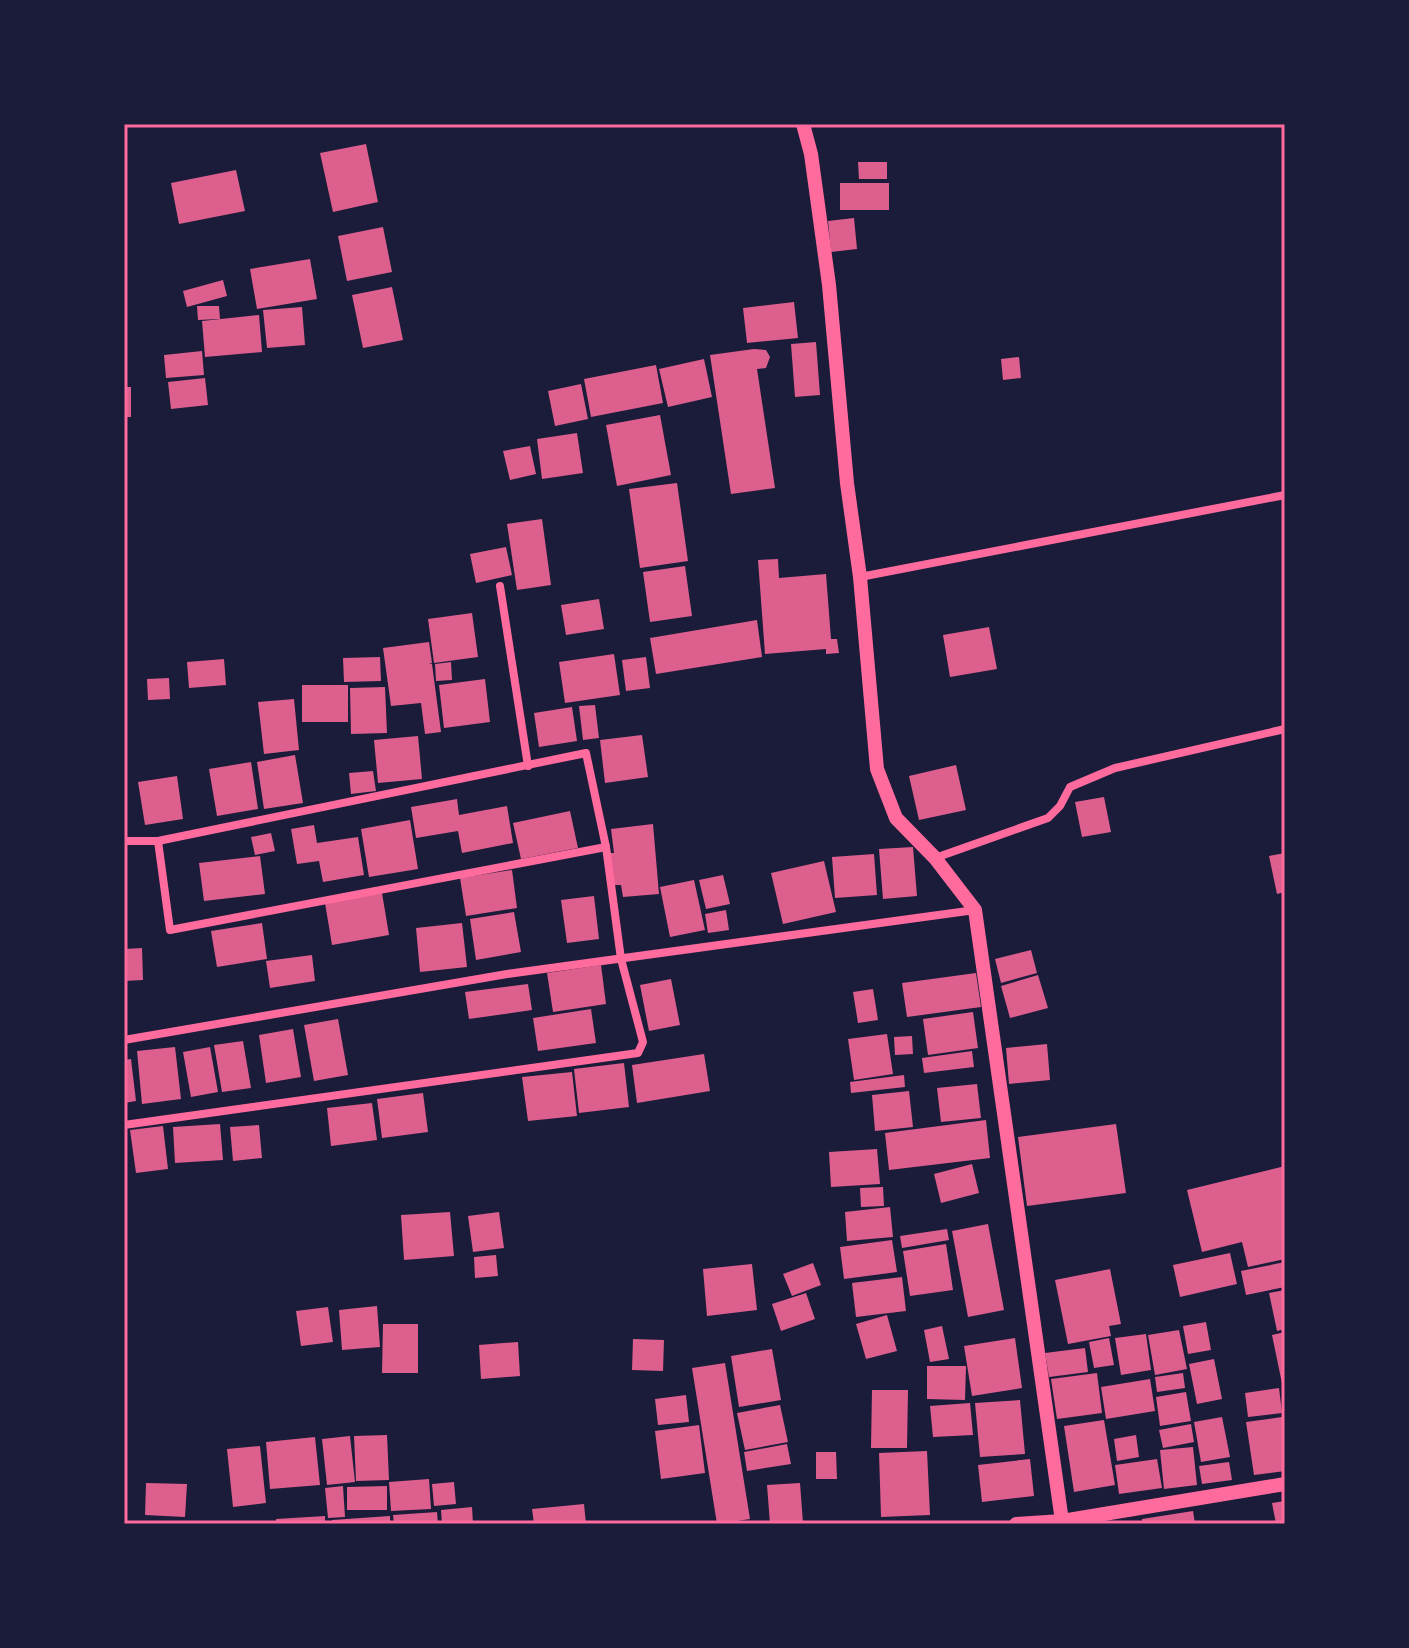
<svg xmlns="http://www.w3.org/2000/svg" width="1409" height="1648" viewBox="0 0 1409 1648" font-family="Raleway,sans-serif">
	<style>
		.building { fill: #dd5f8e }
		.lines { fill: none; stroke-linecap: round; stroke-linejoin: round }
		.minor { stroke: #ff6b9d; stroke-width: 8 }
		.tertiary { stroke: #ff6b9d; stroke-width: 14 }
		.neatline { fill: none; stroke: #ff6b9d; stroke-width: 3 }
	</style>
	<rect width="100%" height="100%" fill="#1b1b3a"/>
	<!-- building -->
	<g class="building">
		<path d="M366 144 378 202 333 212 320 153Z"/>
		<path d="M858 162H887V179H859Z"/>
		<path d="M236 170 245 211 179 224 171 183Z"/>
		<rect x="840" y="183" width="49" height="27"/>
		<path d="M854 218 857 249 831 252 828 221Z"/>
		<path d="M383 227 392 272 347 281 338 236Z"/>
		<path d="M310 259 317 299 257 309 250 269Z"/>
		<path d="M223 280 227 296 187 307 183 291Z"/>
		<path d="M392 287 403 340 363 348 352 295Z"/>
		<path d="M794 302 798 338 747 343 743 308Z"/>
		<path d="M197 306H219L220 319 198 320Z"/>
		<path d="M302 307 305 345 267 348 263 310Z"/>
		<path d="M259 315 262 352 205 357 202 321Z"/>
		<path d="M816 342 820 395 795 397 791 344Z"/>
		<path d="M754 349 766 350 770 357 766 368 757 369 775 488 731 494 710 355Z"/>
		<path d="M202 351 204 375 166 378 164 355Z"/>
		<path d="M1019 357 1021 378 1003 380 1001 359Z"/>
		<path d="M704 359 712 397 668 407 659 369Z"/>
		<path d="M656 365 663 403 591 417 584 379Z"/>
		<path d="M205 378 208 405 171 409 168 382Z"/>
		<path d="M581 384 588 419 555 426 548 391Z"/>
		<rect x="124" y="387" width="7" height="30"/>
		<path d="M660 415 671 475 617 486 606 425Z"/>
		<path d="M577 433 583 473 542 479 537 439Z"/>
		<path d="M530 446 536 474 510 480 503 451Z"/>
		<path d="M677 483 688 561 640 568 629 489Z"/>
		<path d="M542 519 551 585 517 590 507 524Z"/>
		<path d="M506 547 512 575 476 583 470 554Z"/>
		<path d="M778 559 779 578 826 574 831 639H837L839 653 826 654V649L765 654 758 560Z"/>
		<path d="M685 566 692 616 650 622 643 572Z"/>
		<path d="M599 599 604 629 566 635 561 605Z"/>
		<path d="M472 613 478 657 434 663 428 619Z"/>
		<path d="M757 620 762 657 656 674 650 638Z"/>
		<path d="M989 627 997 669 950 677 943 635Z"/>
		<path d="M429 642 432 663 429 664H432L441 732 425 734 421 703 391 706 383 648Z"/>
		<path d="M614 654 620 695 565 703 559 662Z"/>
		<path d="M380 657 381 681 344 682 343 658Z"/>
		<path d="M646 657 650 688 626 691 622 660Z"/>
		<path d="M224 659 226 685 189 688 187 662Z"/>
		<path d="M451 662 452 680 436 681 435 664Z"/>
		<path d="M169 678 170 699 148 700 147 679Z"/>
		<path d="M485 679 490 722 444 728 439 685Z"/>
		<rect x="302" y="685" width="46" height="37"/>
		<path d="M385 687 387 733 351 734 350 688Z"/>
		<path d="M294 699 299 750 264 754 258 702Z"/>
		<path d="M595 705 599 738 583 740 579 706Z"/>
		<path d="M572 707 577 741 539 747 534 713Z"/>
		<path d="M642 735 648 777 605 783 600 740Z"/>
		<path d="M418 736 422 779 378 783 374 740Z"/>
		<path d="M295 755 303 803 264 809 257 762Z"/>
		<path d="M251 762 258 809 217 816 209 769Z"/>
		<path d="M956 765 966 810 919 820 909 776Z"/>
		<path d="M373 771 376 791 351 794 349 773Z"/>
		<path d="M177 776 183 819 145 825 138 782Z"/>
		<path d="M1104 797 1111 832 1082 837 1075 802Z"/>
		<path d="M457 799 459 815 507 806 513 843 462 853 458 831 416 838 411 807Z"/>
		<path d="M570 811 578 848 521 859 513 823Z"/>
		<path d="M410 820 418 869 369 877 361 829Z"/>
		<path d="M653 824 659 894 623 897 621 885H613L609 853H614L611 829Z"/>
		<path d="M314 825 317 843 358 837 364 875 323 882 319 861 297 864 291 829Z"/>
		<path d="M271 833 275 851 255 855 251 837Z"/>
		<path d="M913 847 917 896 883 899 879 849Z"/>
		<path d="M1285 853V892L1277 894 1269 856Z"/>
		<path d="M874 854 877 895 835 898 832 857Z"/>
		<path d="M260 856 265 894 204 901 199 863Z"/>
		<path d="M824 861 836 912 783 924 771 873Z"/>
		<path d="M512 870 517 908 466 916 460 878Z"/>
		<path d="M723 875 730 904 706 909 699 880Z"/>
		<path d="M694 880 705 930 670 937 660 887Z"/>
		<path d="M382 893 389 935 332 945 325 903Z"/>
		<path d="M594 896 599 939 567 943 561 900Z"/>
		<path d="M726 910 729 930 708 933 705 914Z"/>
		<path d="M514 912 521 952 476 960 470 919Z"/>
		<path d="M262 923 267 959 217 967 211 931Z"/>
		<path d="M462 923 467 967 420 972 416 928Z"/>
		<path d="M142 948 143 980 124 981V949Z"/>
		<path d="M1031 950 1037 973 1001 983 995 959Z"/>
		<path d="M312 955 315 981 270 988 266 961Z"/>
		<path d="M601 965 606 1004 553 1012 547 973Z"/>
		<path d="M976 973 981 1007 907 1017 902 983Z"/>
		<path d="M1038 975 1048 1008 1010 1018 1001 986Z"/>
		<path d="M671 979 680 1025 649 1031 640 985Z"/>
		<path d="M528 984 532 1010 469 1019 465 992Z"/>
		<path d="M873 989 878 1020 858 1023 853 992Z"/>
		<path d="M591 1009 596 1043 538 1051 533 1018Z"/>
		<path d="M973 1012 978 1048 928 1055 923 1019Z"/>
		<path d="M338 1019 348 1075 314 1081 304 1025Z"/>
		<path d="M293 1029 301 1077 266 1083 259 1035Z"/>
		<path d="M887 1034 893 1074 854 1080 848 1039Z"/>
		<path d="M912 1036 913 1054 895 1055 894 1037Z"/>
		<path d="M243 1041 251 1088 222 1092 214 1045Z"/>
		<path d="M1047 1044 1050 1080 1009 1084 1006 1048Z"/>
		<path d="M175 1047 181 1099 142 1104 137 1051Z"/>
		<path d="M210 1047 218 1092 191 1097 183 1052Z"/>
		<path d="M972 1051 974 1067 924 1073 922 1058Z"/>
		<path d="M704 1054 710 1091 637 1103 632 1065Z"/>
		<path d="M131 1059 136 1101 124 1103V1060Z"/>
		<path d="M624 1063 629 1107 579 1113 574 1069Z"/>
		<path d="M572 1072 577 1116 528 1121 522 1077Z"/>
		<path d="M904 1075 905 1087 851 1093 850 1082Z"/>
		<path d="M977 1084 981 1118 941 1122 937 1088Z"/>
		<path d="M909 1091 913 1127 875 1131 872 1095Z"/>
		<path d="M423 1093 428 1132 382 1138 377 1099Z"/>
		<path d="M372 1103 377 1140 331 1146 327 1108Z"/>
		<path d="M986 1120 990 1158 889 1170 885 1133Z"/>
		<path d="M220 1124 223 1160 175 1163 173 1127Z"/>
		<path d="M1116 1124 1126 1193 1027 1206 1018 1137Z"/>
		<path d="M259 1125 262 1158 233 1161 230 1127Z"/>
		<path d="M163 1126 168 1169 136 1173 130 1130Z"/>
		<path d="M877 1149 880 1184 831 1187 829 1152Z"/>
		<path d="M972 1164 979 1193 941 1203 934 1174Z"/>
		<path d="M1285 1166V1259L1248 1267 1242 1242 1202 1252 1187 1190Z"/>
		<path d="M883 1187 884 1206 861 1207 860 1188Z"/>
		<path d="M890 1207 893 1237 847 1241 845 1212Z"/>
		<path d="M450 1212 454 1256 404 1260 401 1215Z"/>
		<path d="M499 1212 504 1248 473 1252 468 1216Z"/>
		<path d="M988 1224 1004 1310 968 1317 952 1231Z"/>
		<path d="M947 1229 949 1240 902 1248 900 1236Z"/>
		<path d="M892 1240 897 1272 844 1279 840 1247Z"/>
		<path d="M946 1244 953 1290 910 1296 903 1251Z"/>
		<path d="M1230 1253 1237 1284 1180 1297 1173 1265Z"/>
		<path d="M496 1255 498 1276 475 1278 474 1257Z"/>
		<path d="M1285 1262V1287L1246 1295 1241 1271Z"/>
		<path d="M813 1263 821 1285 792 1296 783 1274Z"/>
		<path d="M752 1264 757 1310 707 1316 703 1269Z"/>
		<path d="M1110 1269 1121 1324 1109 1326 1111 1336 1068 1344 1055 1280Z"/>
		<path d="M902 1277 906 1311 856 1317 852 1283Z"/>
		<path d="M1285 1290V1329L1277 1331 1269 1293Z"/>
		<path d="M806 1293 815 1319 781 1331 772 1304Z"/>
		<path d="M377 1306 380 1347 342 1350 339 1310Z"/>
		<path d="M328 1307 333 1342 301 1346 296 1311Z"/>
		<path d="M887 1315 897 1351 866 1359 856 1324Z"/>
		<path d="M1206 1322 1211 1350 1188 1354 1183 1326Z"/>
		<path d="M383 1324H418V1373H382Z"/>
		<path d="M942 1326 949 1359 930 1362 924 1330Z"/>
		<path d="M1179 1330 1187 1369 1155 1375 1148 1335Z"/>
		<path d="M1285 1332V1393H1284L1272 1335Z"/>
		<path d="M1146 1334 1151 1370 1121 1375 1115 1338Z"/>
		<path d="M1015 1338 1022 1388 972 1396 964 1346Z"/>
		<path d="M1109 1338 1114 1365 1094 1368 1089 1342Z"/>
		<path d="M633 1339 664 1340 663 1371 632 1370Z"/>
		<path d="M518 1342 520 1376 481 1379 479 1345Z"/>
		<path d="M1085 1348 1088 1372 1049 1377 1045 1353Z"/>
		<path d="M772 1349 781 1400 739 1407 731 1356Z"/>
		<path d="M1214 1359 1222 1399 1197 1404 1189 1364Z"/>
		<path d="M725 1363 750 1519 717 1524 692 1368Z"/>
		<path d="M927 1366H966L965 1400 927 1399Z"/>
		<path d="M1097 1373 1102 1413 1057 1419 1051 1379Z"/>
		<path d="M1183 1373 1185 1388 1157 1392 1155 1377Z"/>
		<path d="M1150 1379 1155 1411 1106 1419 1101 1387Z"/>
		<path d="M1279 1388 1282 1413 1248 1417 1245 1393Z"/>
		<path d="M872 1390H908L907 1448H871Z"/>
		<path d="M1186 1392 1191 1421 1160 1426 1156 1397Z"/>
		<path d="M686 1395 689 1422 658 1425 655 1399Z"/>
		<path d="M1020 1400 1025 1454 980 1457 975 1403Z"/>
		<path d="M970 1403 973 1435 933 1437 930 1406Z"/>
		<path d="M780 1405 788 1442 745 1450 737 1413Z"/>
		<path d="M1222 1417 1230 1457 1201 1462 1194 1422Z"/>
		<path d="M1282 1417 1285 1471 1254 1475 1246 1422Z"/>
		<path d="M1104 1420 1115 1485 1074 1492 1064 1426Z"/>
		<path d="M1191 1424 1194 1442 1163 1448 1159 1430Z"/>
		<path d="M699 1425 705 1473 661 1479 655 1431Z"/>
		<path d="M387 1435 389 1480 356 1481 354 1436Z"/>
		<path d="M1136 1435 1139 1457 1117 1461 1114 1439Z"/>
		<path d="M350 1436 355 1482 327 1485 322 1439Z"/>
		<path d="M315 1437 320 1485 270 1489 266 1442Z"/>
		<path d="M787 1444 791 1464 747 1471 744 1452Z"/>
		<path d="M260 1446 266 1503 233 1507 227 1449Z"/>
		<path d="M1193 1447 1197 1485 1164 1489 1160 1450Z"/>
		<path d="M927 1451 930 1515 881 1517 879 1453Z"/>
		<path d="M816 1452H836L837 1479H816Z"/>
		<path d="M1030 1459 1034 1496 982 1502 978 1465Z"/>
		<path d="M1157 1459 1162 1488 1119 1494 1115 1465Z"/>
		<path d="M1229 1462 1232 1480 1202 1484 1199 1466Z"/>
		<path d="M429 1479 431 1509 391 1511 389 1482Z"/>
		<path d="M454 1482 456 1504 434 1506 432 1484Z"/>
		<path d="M146 1483 187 1484 185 1517 145 1515Z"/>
		<path d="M800 1483 803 1523 770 1524 767 1485Z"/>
		<path d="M343 1486 345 1517 328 1518 325 1488Z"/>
		<path d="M387 1486V1510H347V1487Z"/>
		<path d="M1285 1501V1524H1276L1272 1503Z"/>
		<path d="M584 1504 586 1524H534L532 1509Z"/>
		<path d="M472 1507 473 1524H442L441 1510Z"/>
		<path d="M1193 1511 1195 1524H1142V1519Z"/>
		<path d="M437 1512 438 1524H394L393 1515Z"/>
		<path d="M325 1516V1524H276V1519Z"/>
		<path d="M390 1516V1524H332V1520Z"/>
	</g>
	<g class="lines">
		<!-- minor -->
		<g class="minor">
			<path d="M860 577 1285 495"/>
			<path d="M500 586 528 766"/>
			<path d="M124 841H158L586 753 606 847 621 959 643 1042 638 1053 124 1125"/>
			<path d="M158 841 170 930 606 847"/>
			<path d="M935 858 1048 818 1060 806 1070 787 1115 768 1285 729"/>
			<path d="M124 1040 507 974 975 910"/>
		</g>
		<!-- tertiary -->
		<g class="tertiary">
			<path d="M803 124 811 154 829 285 847 483 860 577 877 769 896 818 935 858 975 910 1062 1521"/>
			<path d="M1016 1524 1062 1521 1285 1484"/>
		</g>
	</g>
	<!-- border -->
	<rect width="1409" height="1648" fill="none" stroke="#1b1b3a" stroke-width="252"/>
	<rect x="126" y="126" width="1157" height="1396" class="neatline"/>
</svg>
